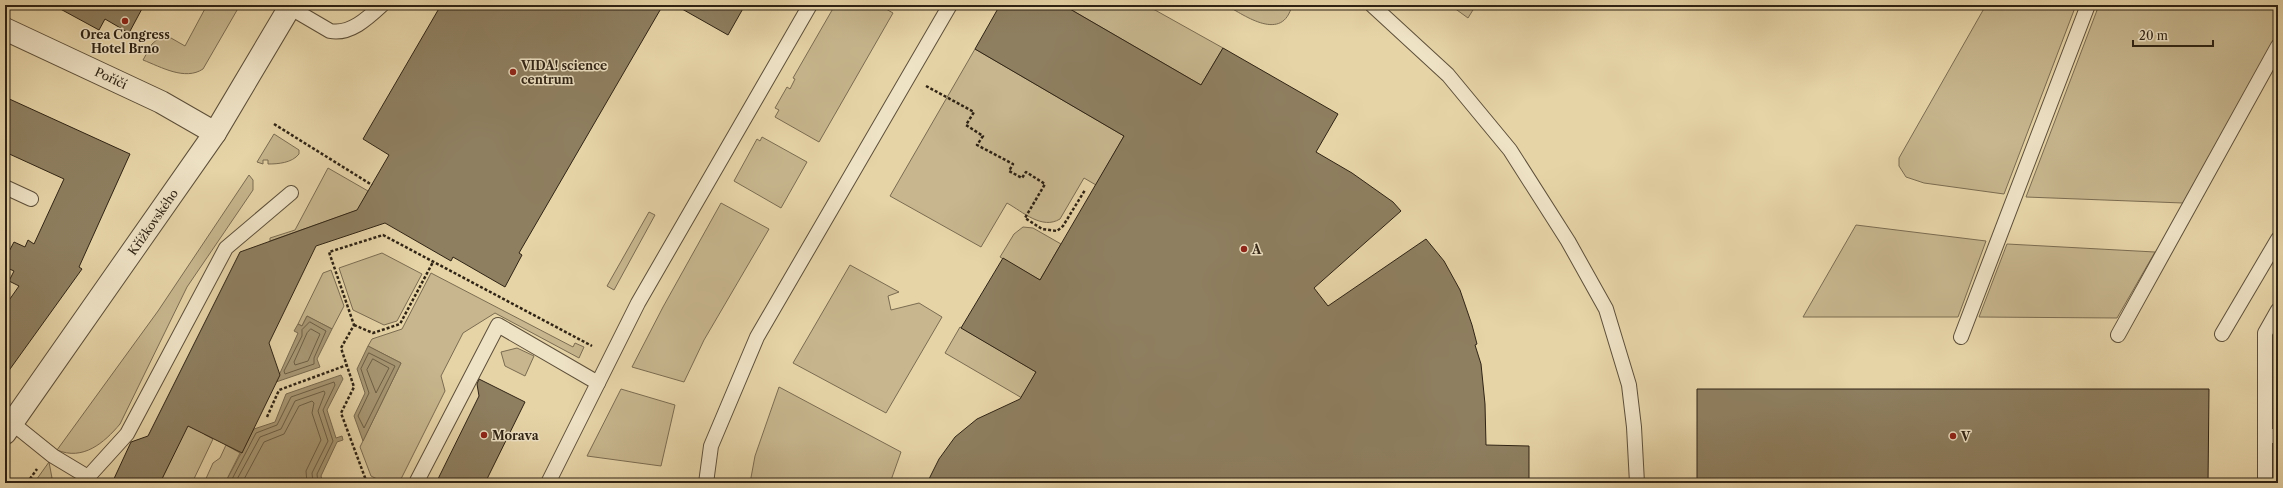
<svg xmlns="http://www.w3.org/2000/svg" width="2283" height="488" viewBox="0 0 2283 488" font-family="'Libre Caslon Text',serif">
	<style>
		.green { fill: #c7b68e; stroke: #7b6c51 }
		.water { fill: #a89875; stroke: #78694e }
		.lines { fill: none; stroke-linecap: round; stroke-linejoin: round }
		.shore { stroke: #6c5e44; stroke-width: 1 }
		.building { fill: #8e7f60; stroke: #2f2314 }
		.lane-casing { stroke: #5d4f39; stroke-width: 16 }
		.street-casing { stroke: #5d4f39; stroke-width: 24 }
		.path { stroke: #2f2314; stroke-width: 2.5; stroke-dasharray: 3 2; stroke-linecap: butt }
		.lane { stroke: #efe3c6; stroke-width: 14 }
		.street { stroke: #efe3c6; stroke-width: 22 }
		.poi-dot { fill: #8f2418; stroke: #efe3c6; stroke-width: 1.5 }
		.labels { text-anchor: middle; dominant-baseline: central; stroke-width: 3; stroke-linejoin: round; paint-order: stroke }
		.poi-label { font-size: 12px; font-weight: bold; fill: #2f2314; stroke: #efe3c6; text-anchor: start }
		.street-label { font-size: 12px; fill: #2f2314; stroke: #efe3c6 }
	</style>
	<rect width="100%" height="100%" fill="#e6d4a7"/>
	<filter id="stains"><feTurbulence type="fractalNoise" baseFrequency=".005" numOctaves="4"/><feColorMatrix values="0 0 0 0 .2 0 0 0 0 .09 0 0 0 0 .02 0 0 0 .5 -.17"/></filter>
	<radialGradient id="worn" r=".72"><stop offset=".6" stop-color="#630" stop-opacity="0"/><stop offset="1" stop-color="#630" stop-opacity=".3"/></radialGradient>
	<!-- green -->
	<g class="green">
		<path d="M207 5H240L203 69C185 81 161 67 143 60L152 44 160 37 171 38 185 46Z"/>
		<path d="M835 5H879L893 13 819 142 775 117 779 110 775 108 787 87 790 89 795 79 793 78Z"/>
		<path d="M1063 5H1146L1223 48 1201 85Z"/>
		<path d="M1226 5H1292C1283 43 1245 16 1226 5Z"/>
		<path d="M1450 5H1476L1468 18Z"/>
		<path d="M1986 5H2076L2004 194 1924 183 1906 177 1899 166V158Z"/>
		<path d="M2099 5H2278V33L2183 203 2026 197Z"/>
		<path d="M975 49 1124 136 1096 185 1084 178 1060 219C1042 230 1023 212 1007 203L981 247 890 196Z"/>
		<path d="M274 134 299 150V154C292 163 278 164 268 164V160H263V164L257 162Z"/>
		<path d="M762 137 807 162 781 208 734 181 757 139 760 141Z"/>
		<path d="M328 168 368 191 358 210 270 241V238L295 230Z"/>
		<path d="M249 175 253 180V190L187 287 120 424C104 443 83 461 57 450L158 311Z"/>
		<path d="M721 203 769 229 704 340 684 382 632 367 663 307Z"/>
		<path d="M649 212 655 215 614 290 607 286Z"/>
		<path d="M1856 225 1986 241 1958 317H1803Z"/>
		<path d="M1023 227 1033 228 1061 244 1040 280 1000 257 1014 234Z"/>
		<path d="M2007 244 2155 252 2117 318 1979 317Z"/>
		<path d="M382 253 422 274 397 321 384 325 353 310 339 268Z"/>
		<path d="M850 265 899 292 888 296 891 310 919 303 942 317 886 413 793 363Z"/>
		<path d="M331 270 344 306 332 329 307 316 302 326 298 324 323 273Z"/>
		<path d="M431 273 573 347 575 343 584 347 579 358 495 313 463 333 441 376 445 391 399 483H385L371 476 360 447 401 363 368 346 372 339 402 329Z"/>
		<path d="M960 327 1036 372 1022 398 945 353Z"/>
		<path d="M517 348 534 356 525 376 505 366 501 352Z"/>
		<path d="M779 387 901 452 890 483H750L755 456Z"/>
		<path d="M621 389 675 405 661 466 587 456Z"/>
		<path d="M193 415 210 422 204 434 213 439 192 483H146Z"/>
		<path d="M226 445 240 453 225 483H204L213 463 220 458Z"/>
		<path d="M49 462 52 478 43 481V483H34Z"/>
	</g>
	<!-- water -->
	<g class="water">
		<path d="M307 316 332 329 317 359 320 367 276 382 298 333 294 331 298 324 302 326Z"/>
		<path d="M368 346 401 363 363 441 354 416 365 393 357 369Z"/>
		<path d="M341 375 343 379 327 410 336 438 342 436 343 440 337 442 321 476 323 483H225L254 429 275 422 286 394Z"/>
	</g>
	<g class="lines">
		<!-- shore -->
		<g class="shore">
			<path d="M310 322 326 331 314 358V364L285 374 284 371 302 336V330Z"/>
			<path d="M311 329 320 334 308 361 295 365 294 362 307 333Z"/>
			<path d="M369 353 395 366 364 428 358 416 369 393 361 369Z"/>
			<path d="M373 359 389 368 376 393 367 370Z"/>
			<path d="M230 483 256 433 277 425 291 397 334 382 335 385 323 410 333 441 317 474 318 483"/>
			<path d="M235 483 260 437 281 429 295 401 324 391 325 393 318 411 328 441 312 473 313 483"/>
			<path d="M242 483 264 442 284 434 299 406 312 401 314 403 312 413 321 440 306 471 307 483"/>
		</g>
	</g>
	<!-- building -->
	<g class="building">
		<path d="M53 5H144L129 33 105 19 99 30Z"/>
		<path d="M441 5H663L519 253 522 255 505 287 453 257 451 261 385 223 316 246 269 343 280 375 242 453 188 426 160 483H112L131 442 148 436 240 252 357 210 389 155 363 139Z"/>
		<path d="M675 5H745L728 35Z"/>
		<path d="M1000 5H1063L1201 85 1223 48 1338 114 1316 152 1352 173 1393 202 1401 211 1314 288 1328 306 1426 239 1444 261 1460 290 1472 325 1477 344 1475 345 1481 364 1485 404 1486 445 1529 446V483H927L939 459 955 437 977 419 1020 399 1036 372 961 328 1003 258 1040 280 1124 136 975 49Z"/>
		<path d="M5 97 130 154 79 267 82 269 5 376V306L19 286 9 281 14 271 5 267V259L14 242 25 247 28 240 34 244 64 179 5 152Z"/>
		<path d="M479 379 525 402 485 483H436L479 396 477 384Z"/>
		<path d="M1697 389H2209L2208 483H1697Z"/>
	</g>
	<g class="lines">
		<defs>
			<g id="lane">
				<path d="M1372 5 1448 75 1510 150 1568 241 1606 309 1629 385 1634 427 1637 483"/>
				<path d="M289 7 330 31C350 35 368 18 382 5"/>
				<path d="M5 187 31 199"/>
				<path d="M2222 334 2278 239"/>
				<path d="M2118 335 2278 46"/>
				<path d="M1961 337 2088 5"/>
				<path d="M12 423 53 456 88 477"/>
				<path d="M2265 436H2278"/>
				<path d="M85 483 88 477 127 434 226 248 291 193"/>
				<path d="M416 483 498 325 598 383"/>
				<path d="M548 483 638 303 810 5"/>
				<path d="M706 483 711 446 757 337 950 5"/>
				<path d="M2265 483V333L2278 310"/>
			</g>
			<g id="street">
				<path d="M5 29 161 102 215 133"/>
				<path d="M5 433 215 133 291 5"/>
			</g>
		</defs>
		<!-- lane casing -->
		<use href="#lane" class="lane-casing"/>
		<!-- street casing -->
		<use href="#street" class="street-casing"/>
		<!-- path -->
		<g class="path">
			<path d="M926 86 974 112 966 125 983 136 977 145 1013 164 1009 171 1022 178 1026 172 1045 184 1025 218 1042 229 1057 231 1063 226 1085 190"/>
			<path d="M274 124 372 185"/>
			<path d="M354 325 373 333 400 324 433 262"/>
			<path d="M267 417 279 390 347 365"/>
			<path d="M27 483 37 469"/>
			<path d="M367 483 341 413 354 387 341 348 354 325 329 252 383 235 592 346"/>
		</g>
		<!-- lane -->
		<use href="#lane" class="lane"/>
		<!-- street -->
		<use href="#street" class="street"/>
	</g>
	<!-- markers -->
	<g class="poi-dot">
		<circle cx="125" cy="21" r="4"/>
		<circle cx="513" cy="72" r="4"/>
		<circle cx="1244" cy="249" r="4"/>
		<circle cx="484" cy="435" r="4"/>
		<circle cx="1953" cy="436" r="4"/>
	</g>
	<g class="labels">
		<!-- poi labels -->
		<g class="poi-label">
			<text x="125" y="34" text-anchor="middle">Orea Congress<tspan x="125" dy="14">Hotel Brno</tspan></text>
			<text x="521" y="65">VIDA! science<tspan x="521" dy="14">centrum</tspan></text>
			<text x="1252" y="249">A</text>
			<text x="492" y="435">Morava</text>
			<text x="1961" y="436">V</text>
		</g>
		<!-- street labels -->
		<g class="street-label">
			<text transform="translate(111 78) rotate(25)">Poříčí</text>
			<text transform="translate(153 222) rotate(-55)">Křížkovského</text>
		</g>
	</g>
	<!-- margin -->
	<rect width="2283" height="488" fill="none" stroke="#e6d4a7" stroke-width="20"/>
	<rect x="6" y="6" width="2271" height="476" fill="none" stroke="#2f2314" stroke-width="2"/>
	<rect x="10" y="10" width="2263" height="468" fill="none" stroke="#2f2314"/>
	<!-- scale -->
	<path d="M2133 40v6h80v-6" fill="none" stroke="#2f2314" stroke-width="2"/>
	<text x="2139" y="40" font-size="12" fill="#2f2314" stroke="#efe3c6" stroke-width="3" paint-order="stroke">20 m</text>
	<rect width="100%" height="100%" filter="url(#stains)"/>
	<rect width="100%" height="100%" fill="url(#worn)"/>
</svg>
